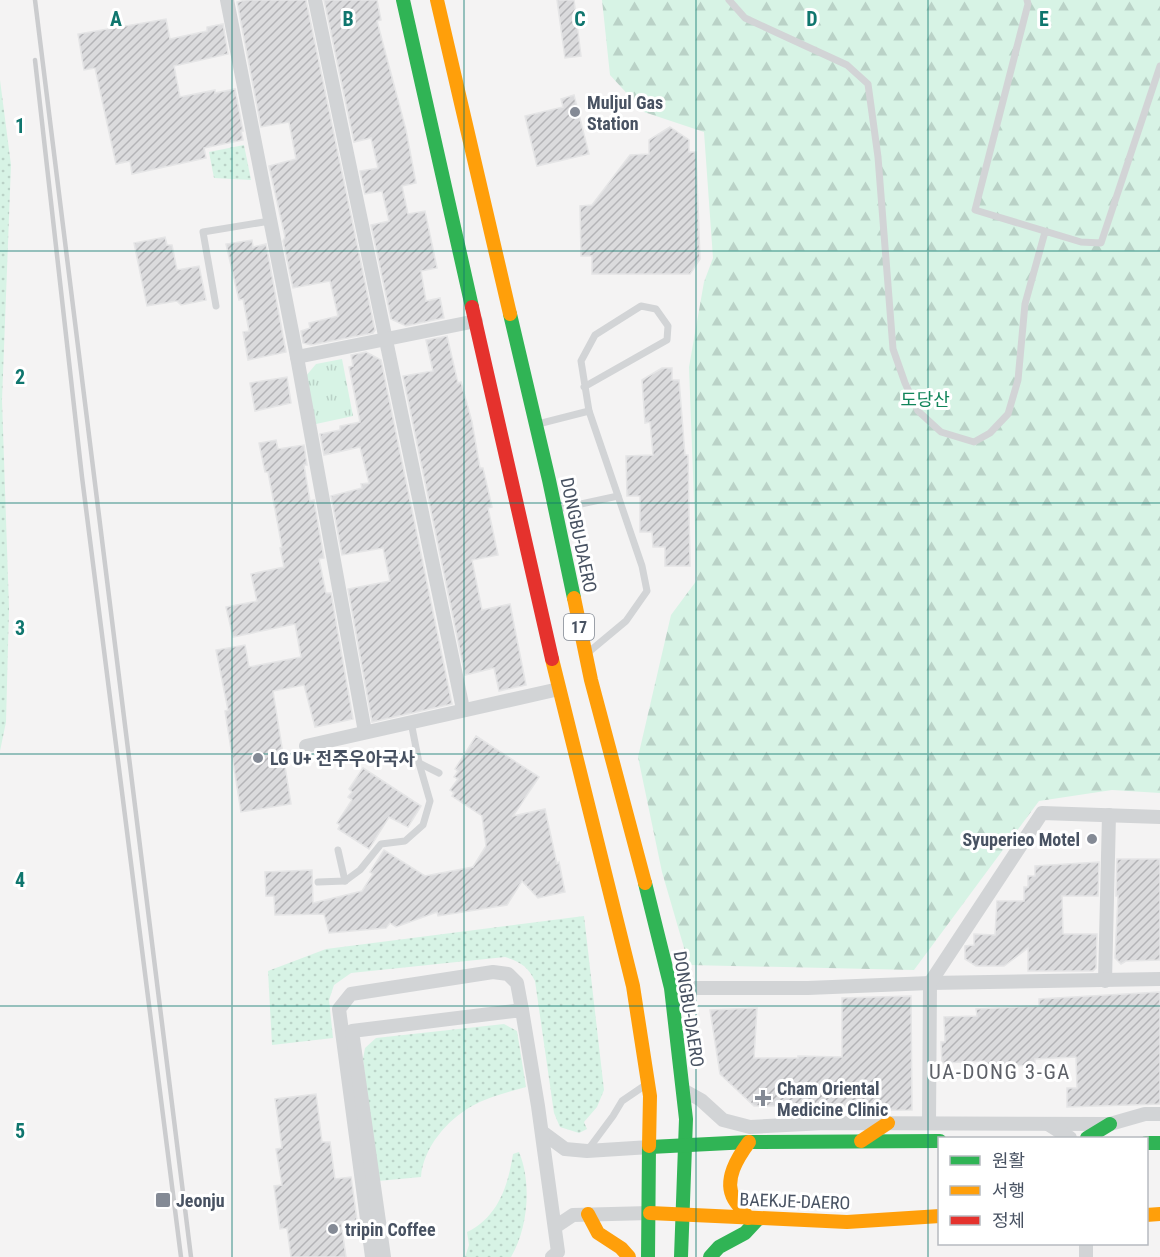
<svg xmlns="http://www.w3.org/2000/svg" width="1160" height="1257" viewBox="0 0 1160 1257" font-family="'Roboto Condensed','Noto Sans KR',sans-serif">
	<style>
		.grass { fill: url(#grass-dots) }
		.forest { fill: url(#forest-firs) }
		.park { fill: url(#park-tufts) }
		.building { fill: url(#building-hatch); stroke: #e5e5e6; stroke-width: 1.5 }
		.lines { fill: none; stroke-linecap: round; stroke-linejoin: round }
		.lane { stroke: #d2d4d6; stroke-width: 7 }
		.street { stroke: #d2d4d6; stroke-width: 14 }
		.fast { stroke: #30b455; stroke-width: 14 }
		.slow { stroke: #ff9f0a; stroke-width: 14 }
		.jam { stroke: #e5322d; stroke-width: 14 }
		.rail { stroke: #cbccce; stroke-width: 4.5 }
		.grid { fill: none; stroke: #0f766e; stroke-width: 1.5; stroke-opacity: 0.55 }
		.poi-dot { fill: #848a95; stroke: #fff; stroke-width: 2 }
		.labels { text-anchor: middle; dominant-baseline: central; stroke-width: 6; stroke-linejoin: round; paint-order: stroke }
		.shield { fill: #fff; stroke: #7f8691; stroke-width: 1.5 }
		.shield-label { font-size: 16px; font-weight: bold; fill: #485262 }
		.poi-label { font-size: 18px; font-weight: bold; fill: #485262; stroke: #fff; text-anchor: start }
		.park-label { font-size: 18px; fill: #11855a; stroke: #fff }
		.street-label { font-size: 18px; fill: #485262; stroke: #fff }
		.quarter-label { font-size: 21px; letter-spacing: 1.5px; fill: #5e6168; stroke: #fff }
		.grid-label { font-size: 20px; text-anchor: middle; font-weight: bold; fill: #0f766e; stroke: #fff; stroke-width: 6; stroke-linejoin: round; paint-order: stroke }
	</style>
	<defs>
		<pattern id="grass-dots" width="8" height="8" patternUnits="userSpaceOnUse" patternTransform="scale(1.5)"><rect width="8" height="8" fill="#d7f3e5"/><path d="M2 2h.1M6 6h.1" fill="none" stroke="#bad2c7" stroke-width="1.8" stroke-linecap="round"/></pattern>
		<pattern id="forest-firs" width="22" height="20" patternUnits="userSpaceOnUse" patternTransform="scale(1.5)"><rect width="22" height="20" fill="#d7f3e5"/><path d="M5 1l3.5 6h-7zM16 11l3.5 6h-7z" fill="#bad2c7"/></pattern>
		<pattern id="park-tufts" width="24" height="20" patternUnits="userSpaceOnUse" patternTransform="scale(1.5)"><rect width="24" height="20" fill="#d7f3e5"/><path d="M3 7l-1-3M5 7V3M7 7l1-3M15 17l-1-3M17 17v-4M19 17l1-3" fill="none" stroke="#bad2c7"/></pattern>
		<pattern id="building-hatch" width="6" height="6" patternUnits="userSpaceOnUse" patternTransform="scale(1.5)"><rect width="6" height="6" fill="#dbdbdd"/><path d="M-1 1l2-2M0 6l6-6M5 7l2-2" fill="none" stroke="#b4b4b7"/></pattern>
	</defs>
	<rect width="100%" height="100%" fill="#f4f3f3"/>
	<!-- grass -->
	<g class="grass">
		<path d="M0 80 11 165 2 400 9 608 6 722 0 751Z"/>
		<path d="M244 145 251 180 214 178 209 152Z"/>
		<path d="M584 916 604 1090 597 1107 584 1122 587 1129 579 1133 560 1127 554 1113 535 981C528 967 521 962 505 957L351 973 334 985 329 1000 333 1038 272 1045 268 971 326 949Z"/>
		<path d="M504 1024 517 1031 526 1087C508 1092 488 1097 472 1106 447 1120 423 1148 421 1177L378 1181 363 1059 365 1048 376 1038Z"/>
		<path d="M519 1152C532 1183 528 1228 511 1257H465L469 1245 467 1232C498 1217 508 1186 513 1154Z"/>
	</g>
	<!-- forest -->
	<path class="forest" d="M602 0H1160V793L1112 790 1039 801 914 970 689 965 662 872 638 757 671 615 697 580 689 367 704 282 713 258 704 132 644 112 610 75Z"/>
	<!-- park -->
	<path class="park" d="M342 359 353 416 316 424 306 376 316 364Z"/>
	<!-- building -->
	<g class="building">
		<path d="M246 0H306L375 330 373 333 311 345 303 343 301 331 310 328 309 323 338 316 330 281 293 288 283 241 285 237 269 166 296 159 289 122 261 127 237 2Z"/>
		<path d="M324 0H377L381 20 377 21 406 130 416 183 402 186 408 214 425 211 437 268 421 271 426 301 440 298 444 318 406 326 391 319 371 225 389 221 382 191 365 194 360 171 378 168 371 138 354 142Z"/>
		<path d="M557 0H574L581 56 565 58Z"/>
		<path d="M166 19 170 39 207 31V27L223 24 228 54 174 66 180 97 215 90V93L235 89 243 131H241L243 140 204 148 206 158 132 174 130 161 116 164 95 68 84 70 78 34Z"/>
		<path d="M574 95 589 154 537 166 525 116 563 107 561 99Z"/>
		<path d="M670 127 689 140V152H696L700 259 690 274H592V256H581L580 206 592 205 630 155 649 154V140Z"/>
		<path d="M165 237 167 245H172L177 270 199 266 206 300 181 305 177 301 147 306 134 243Z"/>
		<path d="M252 240 253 247 266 244 286 352 248 360 243 332 249 331 243 299 239 300 226 244Z"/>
		<path d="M447 336 458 383 461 382 472 422 480 468H483L492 507 488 508 498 555 472 560 482 610 510 604 526 685 499 691 494 668 465 675 403 376 433 371 426 340Z"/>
		<path d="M366 352 381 360 452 704 372 722 348 589 390 581 383 548 342 555 331 496 362 488 361 484 369 483 360 447 324 455 320 434 340 430V426L360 422 349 367 353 366 351 355Z"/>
		<path d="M662 368H672V380H679L685 455H688L690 566H665V547H653L652 532H640V496H627L626 456 653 455 650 422 645 423 642 380Z"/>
		<path d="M287 377 291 403 255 411 250 383Z"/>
		<path d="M276 440 278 449 304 445 307 465H304L310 501 314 500 324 558 319 559 326 593H331L353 719 315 727 304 685 273 691 291 804 241 812 225 711 228 710 216 650 245 645 249 667 301 657 295 624 233 637 226 607 257 601 251 574 284 567 280 548 282 547 268 472H265L259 443Z"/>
		<path d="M476 736 539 777 513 816 545 809 557 864 559 862 565 892 538 898 522 881 507 905 438 916 437 912 396 927 390 923 386 928 329 933 324 914 275 915 274 896H266L265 872 312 870 313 903 362 891 373 874 370 872 384 850 425 876 473 867 486 846 482 816 452 796 454 793 450 790 458 779 454 777 458 771 455 769Z"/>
		<path d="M363 768 421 806 408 827 389 817 369 849 338 829 340 825 337 823 352 800 348 797 352 792 349 789Z"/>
		<path d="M1117 859H1160V960L1126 961 1121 964 1115 958 1118 896H1116Z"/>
		<path d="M1099 862 1098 896H1062L1063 934H1097L1096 968 1093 971H1028V948L1004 966H976L965 959V946L974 945V934L995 935 997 901H1024V887H1028V876H1035V866Z"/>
		<path d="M1160 992V1104L1067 1107V1088H1077L1076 1057 1035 1059V1065L984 1067V1061L942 1063 941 1042H945L944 1017 977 1016 976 1009 1039 1006V999Z"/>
		<path d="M911 996 912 1110 800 1111V1106H754L720 1074 710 1010 757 1008 754 1058H798V1056L842 1057V998Z"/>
		<path d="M316 1094 322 1142H330L335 1179 351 1177 357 1220 341 1222 346 1257H291L287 1228 280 1229 274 1186 282 1185 276 1149 282 1148 275 1099Z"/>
	</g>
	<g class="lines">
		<!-- lane -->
		<g class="lane">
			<path d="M729 0 745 18 847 65 868 84 878 157 893 349 905 383 918 411 941 432 974 442 990 433 1008 414 1018 380 1025 304 1045 232"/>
			<path d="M1027 0 1028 4 975 210 1081 242 1101 243 1160 66"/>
			<path d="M216 306 203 232 270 221"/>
			<path d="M584 387 667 340 668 326 656 309 641 306 595 335 581 361 589 411 642 566 647 591 626 621 590 651"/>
			<path d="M538 424 589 411"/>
			<path d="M558 509 618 496"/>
			<path d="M419 763 439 773"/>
			<path d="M338 850 345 881"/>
			<path d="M318 882 345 881 360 870 381 844 405 841 423 825 430 801 419 763 411 722"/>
			<path d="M587 1151 613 1116 622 1101 644 1086"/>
		</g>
		<!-- street -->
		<g class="street">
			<path d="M227 0 297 357 365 732"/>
			<path d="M315 0 463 709"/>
			<path d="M297 357 476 321"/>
			<path d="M306 746 559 689"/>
			<path d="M1105 981 1109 815"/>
			<path d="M671 988H808L930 983 1160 979"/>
			<path d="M683 1090 701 1100 723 1120 750 1127 825 1123 1110 1124 1145 1114H1160"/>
			<path d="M929 1123 930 983 1042 813 1160 817"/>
			<path d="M1048 1124 1070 1138"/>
			<path d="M542 1132 565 1149 587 1151 650 1147"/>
			<path d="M555 1227 573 1215 650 1213"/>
			<path d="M372 1257 339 1009 351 994 493 972 508 974 517 983 522 1010"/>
			<path d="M384 1257 352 1031 522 1010 538 1106 558 1252 552 1257"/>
			<path d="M1086 1257V1244"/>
		</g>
		<!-- fast -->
		<g class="fast">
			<path d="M403 0 472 307"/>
			<path d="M510 314 549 480 574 598"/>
			<path d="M645 883 671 988 686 1119 681 1257"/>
			<path d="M1087 1138 1110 1124"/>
			<path d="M1146 1143H1160"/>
			<path d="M650 1147 749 1142 940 1141"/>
			<path d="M648 1257 649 1146"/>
			<path d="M710 1257 719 1247 745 1233 758 1219"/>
		</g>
		<!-- slow -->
		<g class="slow">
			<path d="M437 0 510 314"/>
			<path d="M574 598 591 680 645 883"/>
			<path d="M552 659 633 986 650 1096 649 1146"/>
			<path d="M861 1141 888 1123"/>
			<path d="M650 1213 847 1222 940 1216"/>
			<path d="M588 1214 598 1233 621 1248 629 1257"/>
			<path d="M1146 1215 1160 1214"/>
			<path d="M748 1218C744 1211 738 1206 734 1199 723 1180 738 1157 749 1142"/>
		</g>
		<!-- jam -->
		<path class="jam" d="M472 307 552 659"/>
		<!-- rail -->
		<g class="rail">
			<path d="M35 0 191 1257"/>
			<path d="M35 60 82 477 181 1257"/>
		</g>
	</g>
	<!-- grid -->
	<path class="grid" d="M232 0V1257M464 0V1257M696 0V1257M928 0V1257M0 251H1160M0 503H1160M0 754H1160M0 1006H1160"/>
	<!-- markers -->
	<g class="poi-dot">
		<circle cx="575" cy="112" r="6"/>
		<circle cx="258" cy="758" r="6"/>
		<circle cx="1092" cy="839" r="6"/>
		<path d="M760 1089h6v6h6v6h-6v6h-6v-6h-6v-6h6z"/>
		<rect x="155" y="1192" width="16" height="16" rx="3"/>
		<circle cx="333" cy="1229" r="6"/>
	</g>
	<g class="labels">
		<!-- shield labels -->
		<rect class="shield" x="564" y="614" width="30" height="26" rx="4.5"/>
		<g class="shield-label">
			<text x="579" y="627">17</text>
		</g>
		<!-- poi labels -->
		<g class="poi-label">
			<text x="587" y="102">Muljul Gas<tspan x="587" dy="21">Station</tspan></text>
			<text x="270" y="758">LG U+ 전주우아국사</text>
			<text x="1080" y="839" text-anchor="end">Syuperieo Motel</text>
			<text x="777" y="1088">Cham Oriental<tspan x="777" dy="21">Medicine Clinic</tspan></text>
			<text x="176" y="1200">Jeonju</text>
			<text x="345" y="1229">tripin Coffee</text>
		</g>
		<!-- park labels -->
		<g class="park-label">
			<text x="925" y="399">도당산</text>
		</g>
		<!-- street labels -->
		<g class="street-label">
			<text transform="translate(579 535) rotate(78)">DONGBU-DAERO</text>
			<text transform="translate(689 1009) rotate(81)">DONGBU-DAERO</text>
			<text transform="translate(795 1201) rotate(2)">BAEKJE-DAERO</text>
		</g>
		<!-- quarter labels -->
		<g class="quarter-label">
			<text x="1000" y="1072">UA-DONG 3-GA</text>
		</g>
	</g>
	<g class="grid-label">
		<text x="116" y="26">A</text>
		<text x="348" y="26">B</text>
		<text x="580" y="26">C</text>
		<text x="812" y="26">D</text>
		<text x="1044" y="26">E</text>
		<text x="20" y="133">1</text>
		<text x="20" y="384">2</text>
		<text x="20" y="635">3</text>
		<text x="20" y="887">4</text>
		<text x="20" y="1138">5</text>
	</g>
	<!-- legend -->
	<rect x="938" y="1137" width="210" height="108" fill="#ffffff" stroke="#b6bac0" stroke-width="1.5"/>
	<rect x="950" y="1156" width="30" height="9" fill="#30b455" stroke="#b6bac0" stroke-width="1.5"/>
	<text x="992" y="1167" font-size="18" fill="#485262">원활</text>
	<rect x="950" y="1186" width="30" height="9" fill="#ff9f0a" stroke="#b6bac0" stroke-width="1.5"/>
	<text x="992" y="1197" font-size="18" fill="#485262">서행</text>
	<rect x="950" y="1216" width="30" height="9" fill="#e5322d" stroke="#b6bac0" stroke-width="1.5"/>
	<text x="992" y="1227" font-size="18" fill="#485262">정체</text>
</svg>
